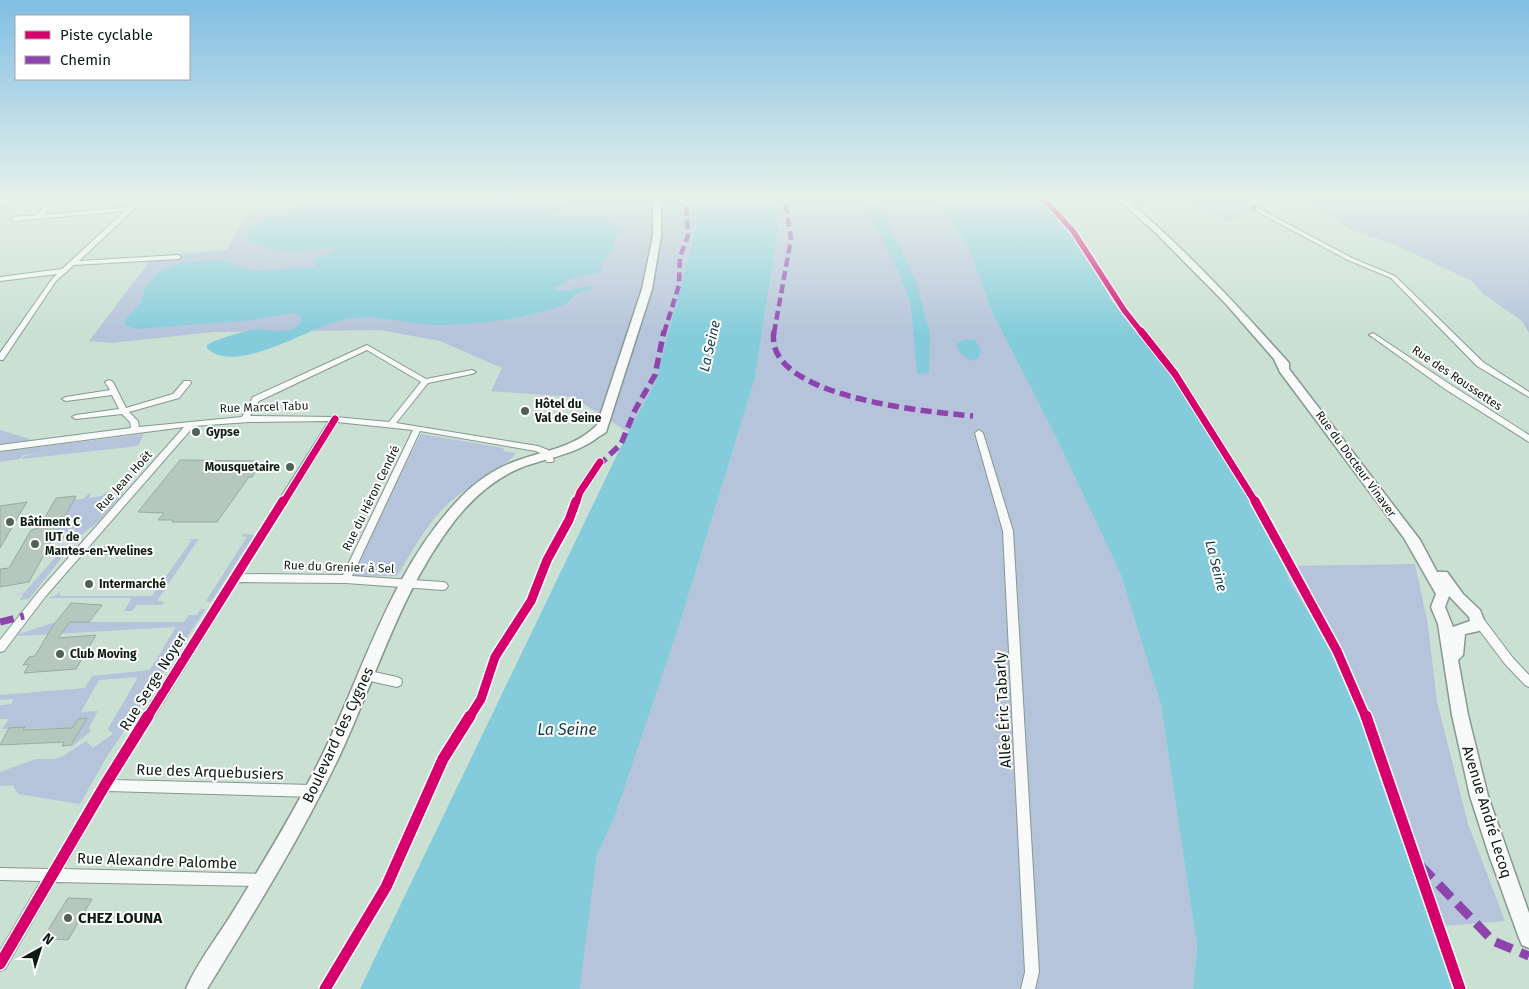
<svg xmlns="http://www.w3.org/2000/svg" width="1529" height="989" viewBox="0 0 1529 989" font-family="'Fira Sans',sans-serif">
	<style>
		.green { fill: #b5c3db }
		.water { fill: #84ccdb }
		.building { fill: #b6c8be; stroke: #99aba0 }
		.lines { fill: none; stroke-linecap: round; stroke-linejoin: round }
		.street-casing { stroke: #87988f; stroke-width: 2 }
		.secondary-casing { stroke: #87988f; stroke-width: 3 }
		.street { fill: #f7faf8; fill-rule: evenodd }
		.secondary { fill: #f7faf8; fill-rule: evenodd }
		.quiet-far3 { stroke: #8e44ad; stroke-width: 4.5; stroke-dasharray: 9 4.5; stroke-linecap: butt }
		.quiet-far2 { stroke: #8e44ad; stroke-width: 5.5; stroke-dasharray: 11 5.5; stroke-linecap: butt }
		.quiet-far1 { stroke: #8e44ad; stroke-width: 7; stroke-dasharray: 14 7; stroke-linecap: butt }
		.quiet { stroke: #8e44ad; stroke-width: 9; stroke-dasharray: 18 9; stroke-linecap: butt }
		.cycleway-far3-casing { stroke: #fff; stroke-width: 8 }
		.cycleway-far2-casing { stroke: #fff; stroke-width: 9 }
		.cycleway-far1-casing { stroke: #fff; stroke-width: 12 }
		.cycleway-casing { stroke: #fff; stroke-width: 14 }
		.cycleway-far3 { stroke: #d6006c; stroke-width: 5.5 }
		.cycleway-far2 { stroke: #d6006c; stroke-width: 7 }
		.cycleway-far1 { stroke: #d6006c; stroke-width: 9 }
		.cycleway { stroke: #d6006c; stroke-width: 11 }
		.poi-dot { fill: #506157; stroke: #fff; stroke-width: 2 }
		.labels { text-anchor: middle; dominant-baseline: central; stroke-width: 4; stroke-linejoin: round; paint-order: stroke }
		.street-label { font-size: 12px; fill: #0e1d14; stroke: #fff }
		.poi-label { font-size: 12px; font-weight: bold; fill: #0e1d14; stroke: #fff; text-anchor: start }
		.water-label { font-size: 14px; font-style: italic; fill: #123e49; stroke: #fff }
		.near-street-label { font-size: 15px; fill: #0e1d14; stroke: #fff }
		.near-poi-label { font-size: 15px; font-weight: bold; fill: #0e1d14; stroke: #fff; text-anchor: start }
		.near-water-label { font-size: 16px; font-style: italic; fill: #123e49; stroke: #fff }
	</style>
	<rect width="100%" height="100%" fill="#cae0d3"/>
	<!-- green -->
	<g class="green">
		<path d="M326 198H691L697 224 655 383 628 432 573 397 491 391 502 368 440 341 380 330 214 332 111 343 89 341 153 257 226 250 248 213 325 202Z"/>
		<path d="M778 198H935L969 248 992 312 1056 437 1121 575 1161 705 1197 947 1193 989H580L597 855 615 816 679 626 755 378 778 230Z"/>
		<path d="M1167 198H1240L1254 210 1228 222 1187 200 1170 201Z"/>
		<path d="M1293 198H1529V333L1522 321 1482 293 1472 281 1393 244 1354 231 1307 202Z"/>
		<path d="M0 430 33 440 0 444Z"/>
		<path d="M144 434 138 446 22 459 24 456 40 453 23 455 20 459 0 462V452Z"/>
		<path d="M421 434 504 448 503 451 516 453C500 474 471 484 451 501 428 521 413 550 397 576H349Z"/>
		<path d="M107 491 106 496 124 493 97 523 78 537 51 541 76 496V500L85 498 88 494H91L89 498 102 496Z"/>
		<path d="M202 534 157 601 165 602 162 605H137L132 611H124L132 598H47L57 595 64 587 59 594 61 596H152L192 540 185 539H199Z"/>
		<path d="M244 534 254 535 211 602 206 601 247 537 241 536Z"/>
		<path d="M66 552 29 599 20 600 23 594 10 595 24 593 59 553Z"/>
		<path d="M1415 564 1428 625 1437 702 1468 824 1505 921 1433 927 1376 769 1358 707 1328 644 1287 580 1284 566Z"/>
		<path d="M201 609H206L106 758 80 804 18 794 13 785 0 786V772L36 759H55L63 756 86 741 93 748 113 734 108 729 138 677 99 680 81 712 98 711 89 728 91 731 70 748 87 718 78 719 72 728 2 729 9 719H0V705L11 704 14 699 0 700V695L85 688 92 676 150 670 176 627 18 636 19 634 56 622 52 627H66L72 620 77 622H184L189 615H197Z"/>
	</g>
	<!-- water -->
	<g class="water">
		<path d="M365 198H578L570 202 571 204 555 213V218C571 225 611 206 618 230L612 251 601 262V270L598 273 572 278 554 288C563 296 581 284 592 287V289C587 291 582 292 577 294 571 297 569 303 563 305 526 319 482 324 443 325 407 326 375 311 338 321 307 329 234 376 207 348V345C213 340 251 329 259 329 272 330 299 337 302 317L293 313 252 320 147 328 136 329 125 325V320L140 303 146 287 159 272 176 264 210 260 223 261 256 271 317 267 315 258 333 252 335 249C327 247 319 249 312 250 295 251 275 252 259 245 203 225 357 199 365 198Z"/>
		<path d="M691 198H778V230L755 378 679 626 615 816 597 855 580 989H360L628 432 655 383 697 224Z"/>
		<path d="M862 198H876L916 281 930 333 929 373 917 374 911 305 901 277Z"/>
		<path d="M935 198H1040L1064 223 1092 263 1112 301 1156 351 1260 515 1282 555 1288 580 1328 644 1358 707 1376 769 1433 927 1452 989H1193L1197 947 1161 705 1121 575 1056 437 992 312 969 248Z"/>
		<path d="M964 340H975L981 349 979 358 971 361 961 354 956 344Z"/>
	</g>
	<!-- building -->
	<g class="building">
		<path d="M180 460 259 461 255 466H259L252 477H249L217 522H172L173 520H158L164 513 138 512Z"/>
		<path d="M76 496 29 582 0 587V569L9 568 31 530 39 528 56 498Z"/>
		<path d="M27 502 18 517 0 548V506Z"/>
		<path d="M104 547 131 548 126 555 98 554Z"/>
		<path d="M71 603 102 605 89 622H70L58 638 96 635 76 669 24 673 29 664 23 665 29 657 35 656 52 627Z"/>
		<path d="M87 718 71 745 62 746 64 742 0 745 9 728 25 727 23 730 72 728 78 719Z"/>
		<path d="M68 898 92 899 68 940 43 938Z"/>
	</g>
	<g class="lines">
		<defs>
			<g id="street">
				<path d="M24 198H40L37 200 0 204V200Z"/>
				<path d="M51 198H57L43 215 129 207 140 198H146L79 261 178 255 181 257 178 259 74 265 56 281 3 360H0V353L52 279 57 274 0 281V277L62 269 125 211 13 221 10 219 13 217 37 215Z"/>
				<path d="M1254 208H1258L1352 258 1395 276 1483 362 1529 392V397L1477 366 1391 278 1348 260 1254 210Z"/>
				<path d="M1373 333 1451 385 1529 435V442L1445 389 1371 336 1369 335Z"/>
				<path d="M367 345 426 379 472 370 476 372 472 374 428 383 396 423 538 446 548 450 554 460 553 462H547L542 454 536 451 420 431 352 576 443 582 446 583 448 586 446 589 443 590 346 583 238 582 115 780 313 785 317 787 319 791 317 795 313 797 108 791 63 869 261 874 266 875 267 880 266 885 261 886 55 882 5 969 0 971V951L41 881 0 880V868L49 869 101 781 329 421 249 422 194 426 45 597 4 651 0 652V640L39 591 184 427 0 451V445L131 428 130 422 122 414 76 419 72 417 76 415 119 409 112 395 66 401 62 399 66 397 110 390 105 382 109 380 113 382 126 408 173 394 184 381H190L191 383 179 398 129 412 138 421 139 427 242 417 253 397ZM367 350 421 382 389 422 335 417 250 416 259 401ZM337 422 413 430 343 575 242 574Z"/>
				<path d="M979 430 983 433 1013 531 1039 972 1035 989H1021L1025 972 1003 531 975 433Z"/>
				<path d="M1478 616 1482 617 1513 658 1529 675V687L1525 685 1505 664 1474 623 1473 620 1474 617Z"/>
				<path d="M365 670 397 677 401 679 402 682 401 685 397 687 365 680 361 678 360 675 361 672Z"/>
			</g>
			<g id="secondary">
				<path d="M653 198H661V236L652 289 606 432C603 435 600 435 597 438 574 455 546 458 520 468 494 479 473 498 456 519 400 590 376 679 338 759 300 839 253 914 207 989H186C197 963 216 939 231 915 258 871 285 827 309 781 360 688 385 574 462 496 479 479 499 466 522 459 549 450 576 446 597 425L642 289 653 236Z"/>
				<path d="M1116 198H1125C1184 248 1237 305 1289 363V369L1420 540 1437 572H1447L1463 594 1480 610 1485 623 1479 631 1465 634 1463 655 1458 660 1468 715 1488 796 1529 913V948L1522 945 1519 938 1489 855 1470 796 1452 715 1438 624 1431 607 1436 594 1404 538 1280 372 1274 359 1226 304 1155 232ZM1449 596 1469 617 1470 621 1453 627 1445 607Z"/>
			</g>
		</defs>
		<!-- street casing -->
		<use href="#street" class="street-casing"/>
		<!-- secondary casing -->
		<use href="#secondary" class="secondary-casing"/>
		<!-- street -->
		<use href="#street" class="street"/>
		<!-- secondary -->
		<use href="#secondary" class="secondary"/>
		<!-- quiet-far3 -->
		<g class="quiet-far3">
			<path d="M1241 198 1256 209"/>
			<path d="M664 333 679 285 680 257 688 236 686 198"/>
			<path d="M774 333 791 239 785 198"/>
		</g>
		<!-- quiet-far2 -->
		<g class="quiet-far2">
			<path d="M774 331C762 398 931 412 973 416"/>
			<path d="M598 466 621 444 635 410 655 375 664 331"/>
		</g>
		<!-- quiet-far1 -->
		<path class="quiet-far1" d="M0 622 24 616"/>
		<!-- quiet -->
		<path class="quiet" d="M1420 865 1493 941 1529 956"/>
		<defs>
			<path id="cycleway-far3" d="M1043 198 1073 231 1124 310 1142 333"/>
			<g id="cycleway-far2">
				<path d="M1141 331 1175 374 1256 503"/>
				<path d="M283 503 335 419"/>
				<path d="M576 503 580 492 600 462"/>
			</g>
			<g id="cycleway-far1">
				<path d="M1255 501 1337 651 1366 718"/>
				<path d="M147 718 283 501"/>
				<path d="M469 718 481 699 495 657 531 601 547 560 569 520 576 501"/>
			</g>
			<g id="cycleway">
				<path d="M1366 716 1460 989"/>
				<path d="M0 964 105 785 148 716"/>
				<path d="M325 989 386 887 443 759 470 716"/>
			</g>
		</defs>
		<!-- cycleway-far3 casing -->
		<use href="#cycleway-far3" class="cycleway-far3-casing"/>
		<!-- cycleway-far2 casing -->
		<use href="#cycleway-far2" class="cycleway-far2-casing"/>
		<!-- cycleway-far1 casing -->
		<use href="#cycleway-far1" class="cycleway-far1-casing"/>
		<!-- cycleway casing -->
		<use href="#cycleway" class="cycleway-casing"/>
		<!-- cycleway-far3 -->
		<use href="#cycleway-far3" class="cycleway-far3"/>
		<!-- cycleway-far2 -->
		<use href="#cycleway-far2" class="cycleway-far2"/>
		<!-- cycleway-far1 -->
		<use href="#cycleway-far1" class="cycleway-far1"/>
		<!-- cycleway -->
		<use href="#cycleway" class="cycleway"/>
	</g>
	<!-- sky -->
	<linearGradient id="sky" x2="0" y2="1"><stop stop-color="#80bee3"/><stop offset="0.59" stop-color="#e7f1eb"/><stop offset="1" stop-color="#e7f1eb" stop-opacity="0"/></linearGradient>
	<rect width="1529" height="336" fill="url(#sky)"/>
	<!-- markers -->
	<g class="poi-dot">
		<circle cx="525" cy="411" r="5"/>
		<circle cx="196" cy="432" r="5"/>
		<circle cx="290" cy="467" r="5"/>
		<circle cx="10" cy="522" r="5"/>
		<circle cx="35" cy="544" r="5"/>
		<circle cx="89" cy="584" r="5"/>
		<circle cx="60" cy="654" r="5"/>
		<circle cx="68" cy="918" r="5"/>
	</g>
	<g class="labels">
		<!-- street labels -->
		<g class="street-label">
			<text transform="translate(1457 378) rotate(34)">Rue des Roussettes</text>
			<text transform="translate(264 407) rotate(-2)">Rue Marcel Tabu</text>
			<text transform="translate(1356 464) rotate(54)">Rue du Docteur Vinaver</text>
			<text transform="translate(124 481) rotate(-48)">Rue Jean Hoët</text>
			<text transform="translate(371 498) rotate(-64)">Rue du Héron Cendré</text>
			<text transform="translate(339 567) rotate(2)">Rue du Grenier à Sel</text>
		</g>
		<!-- poi labels -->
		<g class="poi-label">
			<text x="535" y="404">Hôtel du<tspan x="535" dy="14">Val de Seine</tspan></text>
			<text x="206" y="432">Gypse</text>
			<text x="280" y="467" text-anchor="end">Mousquetaire</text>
			<text x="20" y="522">Bâtiment C</text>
			<text x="45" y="537">IUT de<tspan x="45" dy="14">Mantes-en-Yvelines</tspan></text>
			<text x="99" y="584">Intermarché</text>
			<text x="70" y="654">Club Moving</text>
		</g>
		<!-- water labels -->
		<g class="water-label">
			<text transform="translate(710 346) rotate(-77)">La Seine</text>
			<text transform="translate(1216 566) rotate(76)">La Seine</text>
		</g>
		<!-- near-street labels -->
		<g class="near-street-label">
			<text transform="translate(153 682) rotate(-58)">Rue Serge Noyer</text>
			<text transform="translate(1003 710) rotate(-93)">Allée Éric Tabarly</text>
			<text transform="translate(338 735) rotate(-65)">Boulevard des Cygnes</text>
			<text transform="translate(210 772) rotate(2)">Rue des Arquebusiers</text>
			<text transform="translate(1487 812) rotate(73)">Avenue André Lecoq</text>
			<text transform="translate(157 861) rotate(2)">Rue Alexandre Palombe</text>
		</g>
		<!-- near-poi labels -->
		<g class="near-poi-label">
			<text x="78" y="918">CHEZ LOUNA</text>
		</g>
		<!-- near-water labels -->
		<g class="near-water-label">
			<text x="567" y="729">La Seine</text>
		</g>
	</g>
	<!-- legend -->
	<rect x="15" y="15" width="175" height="65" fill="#ffffff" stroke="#9fa5a1"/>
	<rect x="25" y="31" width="25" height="8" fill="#d6006c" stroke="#9fa5a1"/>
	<text x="60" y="40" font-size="15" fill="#0e1d14">Piste cyclable</text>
	<rect x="25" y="56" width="25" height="8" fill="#8e44ad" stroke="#9fa5a1"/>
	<text x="60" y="65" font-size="15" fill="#0e1d14">Chemin</text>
	<!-- north arrow -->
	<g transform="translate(40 949) rotate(39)" stroke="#ffffff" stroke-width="4" paint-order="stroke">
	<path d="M0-4L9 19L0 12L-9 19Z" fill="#0e1d14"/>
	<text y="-8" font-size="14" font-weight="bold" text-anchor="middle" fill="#0e1d14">N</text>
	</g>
</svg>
